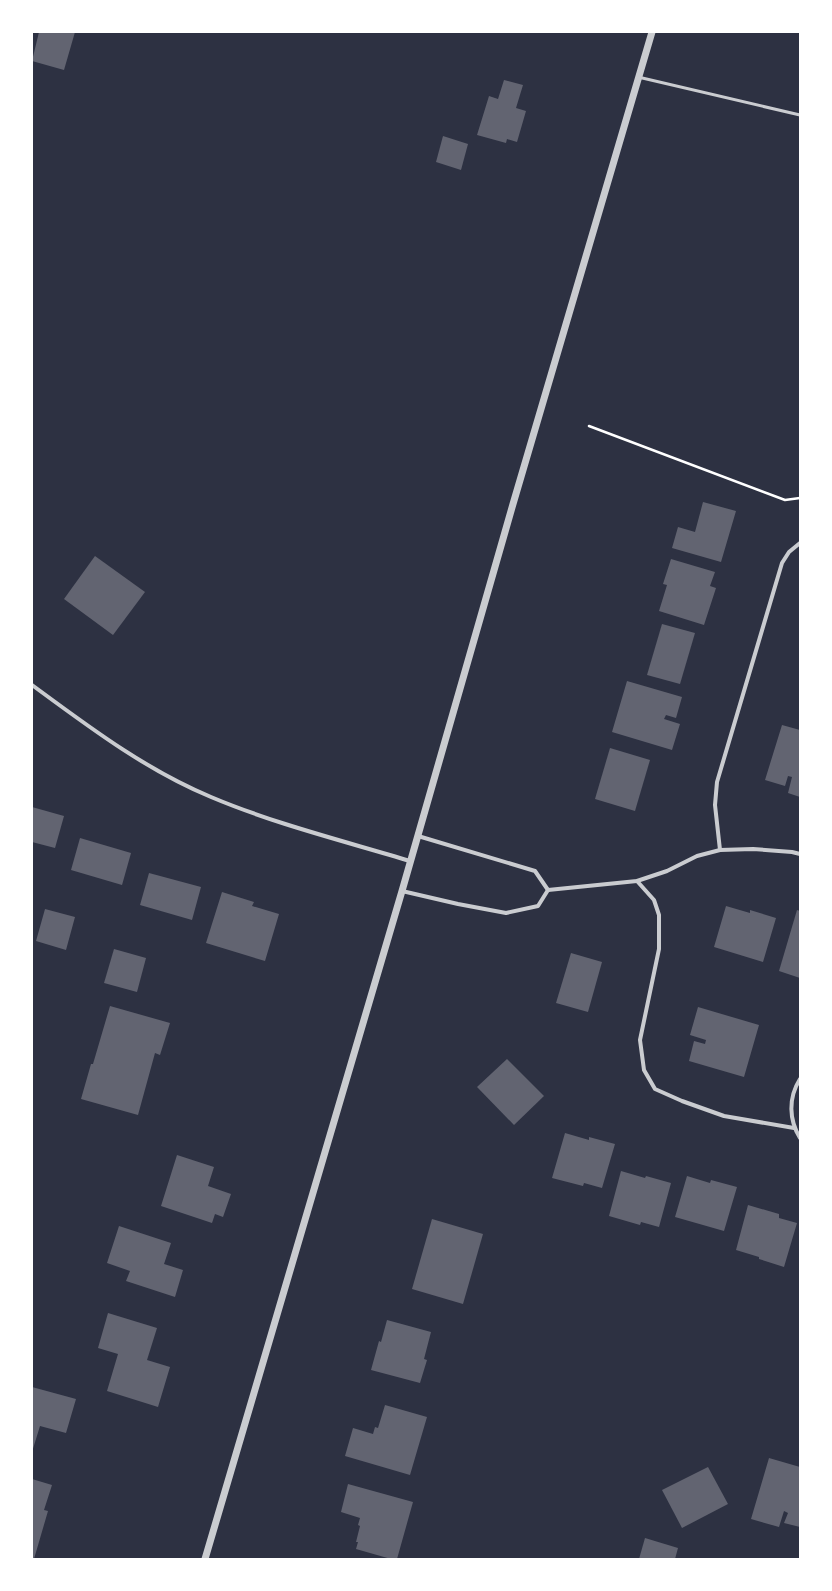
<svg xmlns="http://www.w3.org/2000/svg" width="832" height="1591" viewBox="0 0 832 1591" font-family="'IBM Plex Sans',sans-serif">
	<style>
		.building { fill: #626471 }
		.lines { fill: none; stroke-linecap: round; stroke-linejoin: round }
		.path { stroke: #fff; stroke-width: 2.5 }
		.service { stroke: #caccd0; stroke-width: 3 }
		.minor { stroke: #caccd0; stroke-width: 4 }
		.tertiary { stroke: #caccd0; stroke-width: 7 }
	</style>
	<rect width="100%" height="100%" fill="#2d3142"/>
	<!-- building -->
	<g class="building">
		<path d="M39 32H75L64 70 32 61Z"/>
		<path d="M504 80 523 85 516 108 526 111 517 142 507 139 506 143 477 135 489 96 498 99Z"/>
		<path d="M443 136 468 144 461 170 436 162Z"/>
		<path d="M703 502 736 511 721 562 672 548 678 527 695 532Z"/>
		<path d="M95 556 145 592 113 635 64 599Z"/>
		<path d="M671 559 715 572 710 586 716 588 704 625 659 611 667 585 663 584Z"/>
		<path d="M662 624 695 633 680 684 647 675Z"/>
		<path d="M627 681 682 697 676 718 666 715 664 719 680 724 672 750 612 732Z"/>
		<path d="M782 725 800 730V797L788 793 792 777 788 776 785 786 765 780Z"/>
		<path d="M610 748 650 760 635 811 595 799Z"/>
		<path d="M32 807 64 816 55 848 32 842Z"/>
		<path d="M80 838 131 853 122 885 71 870Z"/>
		<path d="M149 873 201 887 192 920 140 905Z"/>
		<path d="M222 892 254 902 252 906 279 914 265 961 206 943Z"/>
		<path d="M726 906 750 913V910L776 918 763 962 714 947Z"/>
		<path d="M45 909 75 917 66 950 36 941Z"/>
		<path d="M797 910 800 911V978L779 971Z"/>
		<path d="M114 949 146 958 137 992 104 983Z"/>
		<path d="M571 953 602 962 588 1012 556 1003Z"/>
		<path d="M110 1006 170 1023 160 1055 155 1053 138 1115 81 1099 91 1064H93Z"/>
		<path d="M698 1007 759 1025 744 1077 689 1061 694 1041 705 1044 706 1040 690 1035Z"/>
		<path d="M507 1059 544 1096 514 1125 477 1087Z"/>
		<path d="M565 1133 589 1140V1137L615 1144 602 1188 584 1183 583 1186 552 1178Z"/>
		<path d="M177 1155 214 1167 208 1186 231 1194 223 1217 215 1214 212 1223 161 1206Z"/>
		<path d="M621 1171 645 1178 646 1176 671 1183 659 1227 641 1222 640 1225 609 1216Z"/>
		<path d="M687 1176 710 1183 711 1180 737 1187 724 1231 675 1217Z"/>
		<path d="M748 1205 779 1214V1218L797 1223 784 1267 759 1259V1257L736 1250Z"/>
		<path d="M432 1219 483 1234 463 1304 412 1289Z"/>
		<path d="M119 1226 171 1243 164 1264 183 1270 175 1297 126 1281 130 1271 107 1263Z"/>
		<path d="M108 1313 157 1328 147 1360 170 1367 158 1407 107 1391 118 1354 98 1348Z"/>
		<path d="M387 1320 431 1332 424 1359 427 1360 420 1383 371 1370 379 1341 381 1342Z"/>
		<path d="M32 1387 76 1399 66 1433 40 1426 32 1452Z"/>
		<path d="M385 1405 427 1417 410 1475 345 1456 353 1428 373 1434 375 1427 378 1428Z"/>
		<path d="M769 1458 800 1467V1527L784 1523 788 1513 784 1511 779 1527 751 1519Z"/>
		<path d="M708 1467 728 1504 682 1528 662 1490Z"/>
		<path d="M32 1479 52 1485 44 1510 48 1511 34 1559H32Z"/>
		<path d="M348 1484 413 1502 397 1559H391L356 1549 358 1542H356L360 1526 358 1525 360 1518 341 1512Z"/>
		<path d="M645 1538 678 1548 675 1559H639Z"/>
	</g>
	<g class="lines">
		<!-- path -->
		<path class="path" d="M589 426 785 500 800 498"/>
		<!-- service -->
		<path class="service" d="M638 77 800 115"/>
		<!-- minor -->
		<g class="minor">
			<path d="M32 685C89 727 146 770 211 797 275 824 344 841 410 861"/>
			<path d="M418 836 535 871 548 890"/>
			<path d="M720 850 715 805 717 782 782 563 789 552 800 543"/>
			<path d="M637 881 654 900 659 915V949L640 1040 644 1070 655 1089 682 1101 724 1116 794 1128"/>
			<path d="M548 890 637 881 667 871 697 856 720 850 753 849 792 852 800 854"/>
			<path d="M402 891 458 904 506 913 538 906 548 890"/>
			<path d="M800 1079C788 1098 789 1120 800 1138"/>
		</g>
		<!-- tertiary -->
		<path class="tertiary" d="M205 1559 402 891 513 504 652 32"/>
	</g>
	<!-- border -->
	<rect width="832" height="1591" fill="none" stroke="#ffffff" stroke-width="66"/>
</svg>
